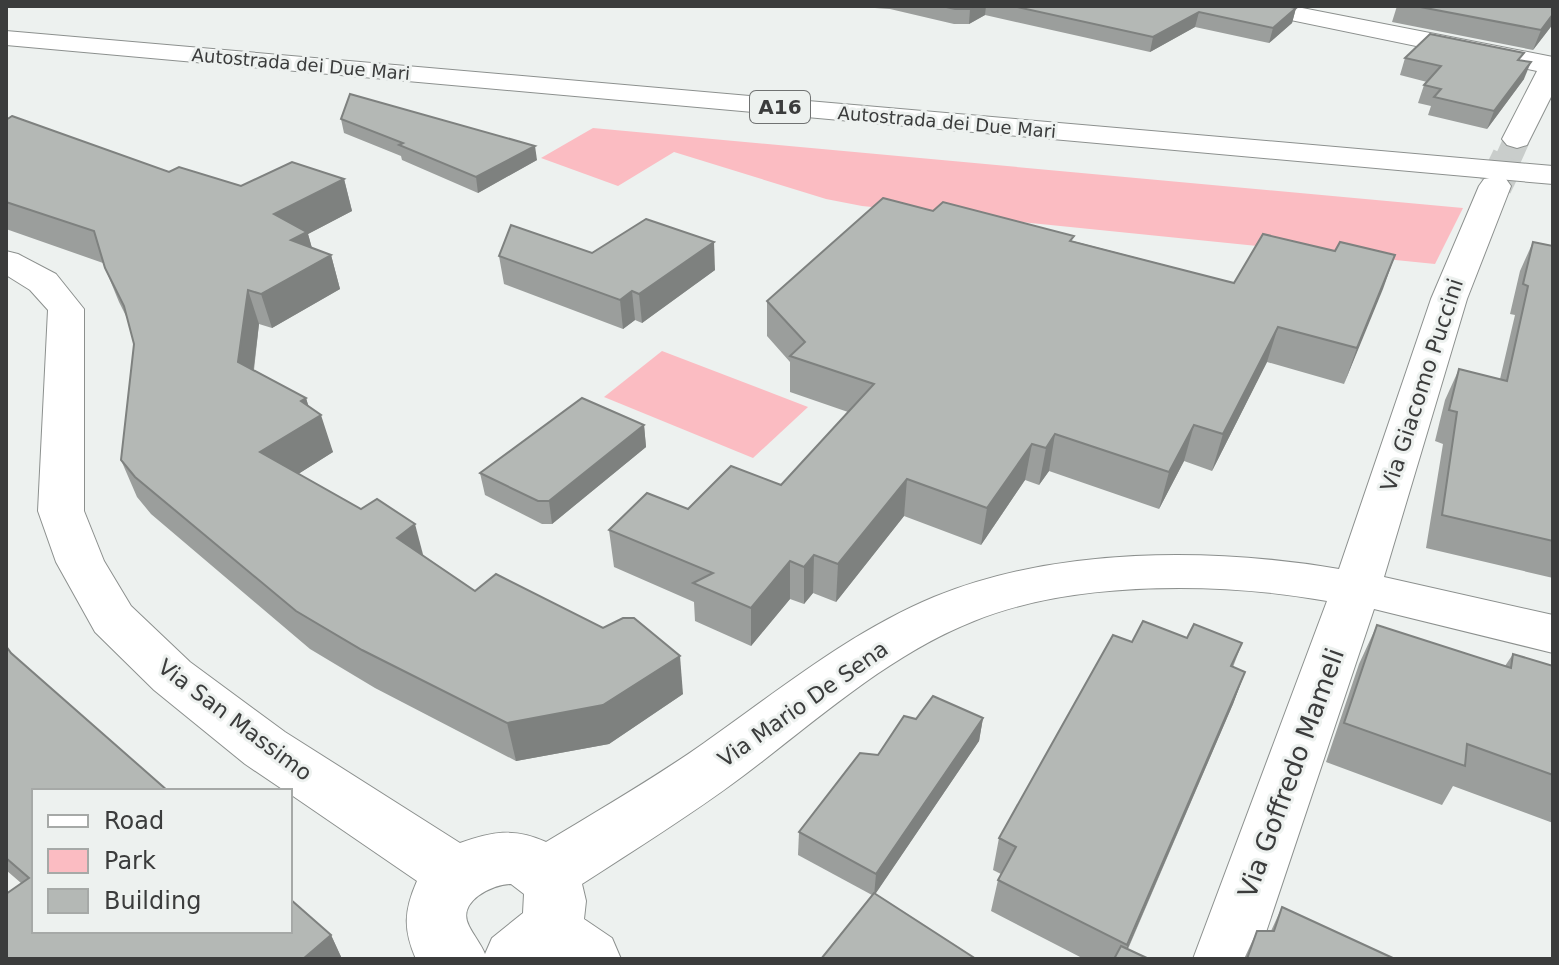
<svg xmlns="http://www.w3.org/2000/svg" width="1559" height="965" viewBox="0 0 1559 965" font-family="'DejaVu Sans',sans-serif">
	<style>
		.green { fill: #fbbcc2 }
		.lines { fill: none; stroke-linecap: round; stroke-linejoin: round }
		.minor-tunnel-far1 { stroke: #c9cdcb; stroke-width: 26; stroke-dasharray: 26 13; stroke-linecap: butt }
		.minor-tunnel { stroke: #c9cdcb; stroke-width: 34; stroke-dasharray: 34 17; stroke-linecap: butt }
		.minor-casing { stroke: #8c908e; stroke-width: 2 }
		.highway-casing { stroke: #8c908e; stroke-width: 2 }
		.minor { fill: #fff; fill-rule: evenodd }
		.highway { fill: #fff; fill-rule: evenodd }
		.wall { fill: #9b9e9c }
		.shaded-wall { fill: #7e817f }
		.building { fill: #b4b8b5; stroke: #7e817f; stroke-width: 2 }
		.labels { text-anchor: middle; dominant-baseline: central; stroke-width: 6; stroke-linejoin: round; paint-order: stroke }
		.far-street-label { font-size: 18px; fill: #3b3c3c; stroke: #edf1ef }
		.shield { fill: #edf1ef; stroke: #707272; stroke-width: 2 }
		.shield-label { font-size: 20px; font-weight: bold; fill: #3b3c3c }
		.street-label { font-size: 22px; fill: #3b3c3c; stroke: #edf1ef }
		.near-street-label { font-size: 26px; fill: #3b3c3c; stroke: #edf1ef }
	</style>
	<rect width="100%" height="100%" fill="#edf1ef"/>
	<!-- green -->
	<g class="green">
		<path d="M593 128 1463 208 1435 264 862 206 826 199 674 152 618 186 541 158Z"/>
		<path d="M662 351 808 407 753 458 604 397Z"/>
	</g>
	<g class="lines">
		<!-- minor-tunnel-far1 -->
		<path class="minor-tunnel-far1" d="M1508 159 1517 139"/>
		<!-- minor-tunnel -->
		<path class="minor-tunnel" d="M1495 186 1509 157"/>
		<defs>
			<g id="minor">
				<path d="M1245 6H1292L1553 57V93L1527 145 1517 148 1507 145 1502 139 1537 71 1257 13 1249 11Z"/>
				<path d="M1495 177 1506 179 1511 186 1467 299 1384 577 1553 615V653L1374 609 1257 959H1193L1327 601C1222 582 1074 580 974 621 888 655 816 721 743 776 691 815 636 849 582 884L586 901 584 919 612 938 621 959H416C403 929 404 911 417 881L290 794V791H285L245 764 154 690 95 632 56 562 38 511 48 310 30 290 6 275V251L18 254 56 274 84 309V511L104 561 131 606 190 662 285 732 460 843C491 832 514 827 546 842 599 810 653 779 704 743 778 691 850 632 934 597 1056 547 1210 547 1339 569L1431 299 1479 186 1484 179ZM511 884 524 894 523 913 492 938 485 954C481 944 474 936 469 926 456 902 492 884 511 884Z"/>
			</g>
			<path id="highway" d="M6 31 1553 166V184L6 45Z"/>
		</defs>
		<!-- minor casing -->
		<use href="#minor" class="minor-casing"/>
		<!-- highway casing -->
		<use href="#highway" class="highway-casing"/>
		<!-- minor -->
		<use href="#minor" class="minor"/>
		<!-- highway -->
		<use href="#highway" class="highway"/>
	</g>
	<!-- wall -->
	<g class="wall">
		<path d="M874 6H1285L1296 8 1292 23 1269 43 1195 27 1150 52 985 15 969 24H954L890 9 875 8Z"/>
		<path d="M1397 6H1553V24L1533 50 1392 22Z"/>
		<path d="M1405 58 1521 60 1524 79 1487 129 1428 115 1431 106 1418 103 1424 85 1427 82 1400 75Z"/>
		<path d="M341 119 537 160 478 193 402 160 401 156 344 133Z"/>
		<path d="M6 120 169 172 241 186 344 179 352 211 308 234 312 248 331 255 340 289 272 328 259 324 254 370 306 398 308 406 333 452 298 474 424 556 475 591 683 694 609 744 516 761 375 688 310 649 151 514 137 497 121 460 134 344 128 320 119 302 103 263 6 229Z"/>
		<path d="M933 211 1073 241 1234 283 1335 251 1395 255 1344 384 1267 362 1212 471 1184 461 1159 509 1049 471 1039 485 1025 480 981 545 904 516 836 602 813 593 804 604 790 599 751 646 695 621 694 602 614 567 609 530 781 485 848 412 790 392V362L767 336V301Z"/>
		<path d="M1533 242 1553 246V578L1426 548 1443 444 1435 441 1445 400 1459 369 1500 379 1515 315 1510 314 1520 271Z"/>
		<path d="M592 253 715 270 642 323 635 320 623 329 504 284 499 256Z"/>
		<path d="M644 425 646 447 552 524H542L485 495 480 473Z"/>
		<path d="M1377 625 1505 666 1513 654 1553 666V823L1453 786 1442 805 1326 762 1359 664Z"/>
		<path d="M1187 638 1242 643 1233 667 1245 672 1233 704 1128 949 1149 959H1084L991 911 998 880 1001 874 993 870 999 838 1132 642Z"/>
		<path d="M6 646 11 653 331 935 342 959H6L21 883 6 870Z"/>
		<path d="M983 718 979 741 875 894 872 895 798 855 799 832 916 719Z"/>
		<path d="M1282 907 1395 959H1244L1257 931H1271Z"/>
	</g>
	<!-- shaded-wall -->
	<g class="shaded-wall">
		<path d="M975 6H986L985 15 969 24 970 9Z"/>
		<path d="M1296 8 1292 23 1269 43 1273 28Z"/>
		<path d="M1199 12 1195 27 1150 52 1153 37Z"/>
		<path d="M1553 14V24L1533 50 1541 30Z"/>
		<path d="M1531 62 1524 79 1487 129 1494 111Z"/>
		<path d="M535 146 537 160 478 193 476 177Z"/>
		<path d="M344 179 352 211 308 234 316 263 331 255 340 289 272 328 261 294 274 214Z"/>
		<path d="M714 242 715 270 642 323 639 294Z"/>
		<path d="M1395 255 1383 289 1344 384 1357 348Z"/>
		<path d="M248 290 259 324 250 398 238 362Z"/>
		<path d="M632 291 635 320 623 329 620 300Z"/>
		<path d="M1278 327 1267 362 1212 471 1223 434Z"/>
		<path d="M306 398 313 420 321 415 333 452 273 490 260 452 301 401Z"/>
		<path d="M644 425 646 447 552 524 549 501Z"/>
		<path d="M1194 425 1184 461 1159 509 1169 472Z"/>
		<path d="M1055 434 1049 471 1039 485 1046 448Z"/>
		<path d="M1032 444 1025 480 981 545 987 508Z"/>
		<path d="M907 479 904 516 836 602 838 564Z"/>
		<path d="M415 524 425 562 397 538Z"/>
		<path d="M814 555 813 593 804 604V567Z"/>
		<path d="M790 561V599L751 646V608Z"/>
		<path d="M680 656 683 694 609 744 516 761 507 723Z"/>
		<path d="M1245 672 1233 704 1123 959H1122Z"/>
		<path d="M983 718 979 741 874 896 876 874Z"/>
		<path d="M331 935 342 959H303Z"/>
	</g>
	<!-- building -->
	<g class="building">
		<path d="M942 6H975L970 9H955Z"/>
		<path d="M1013 6H1285L1296 8 1273 28 1199 12 1153 37Z"/>
		<path d="M1415 6H1553V14L1541 30Z"/>
		<path d="M1430 34 1524 53 1518 60 1531 62 1494 111 1434 97 1441 89 1424 85 1441 66 1405 58Z"/>
		<path d="M350 94 535 146 476 177 399 145 403 143 341 119Z"/>
		<path d="M12 116 169 172 179 167 241 186 292 162 344 179 274 214 307 232 291 240 331 255 261 294 248 290 238 362 306 398 301 401 321 415 260 452 361 509 377 499 415 524 397 538 475 591 496 574 603 628 623 618H634L680 656 603 705 507 723 362 650 296 611 135 477 121 460 134 344 124 306 105 268 94 231 6 202V120Z"/>
		<path d="M883 198 933 211 943 202 1074 236 1070 241 1234 283 1263 234 1335 251 1340 242 1395 255 1357 348 1278 327 1223 434 1194 425 1169 472 1055 434 1046 448 1032 444 987 508 907 479 838 564 814 555 804 567 790 561 751 608 693 583 713 573 609 530 647 493 688 509 731 466 781 485 874 384 790 356 805 342 767 301Z"/>
		<path d="M646 219 714 242 639 294 632 291 620 300 499 256 511 225 592 253Z"/>
		<path d="M1533 242 1553 246V541L1442 515 1457 412 1449 410 1459 369 1507 381 1528 286 1523 284Z"/>
		<path d="M582 398 644 425 549 501H538L480 473Z"/>
		<path d="M1143 621 1187 638 1194 624 1242 643 1231 666 1245 672 1127 945 998 880 1016 847 999 838 1113 635 1132 642Z"/>
		<path d="M1377 625 1511 668 1513 654 1553 666V775L1467 744 1465 766 1344 723Z"/>
		<path d="M6 646 11 653 168 791H34V931H290V899L331 935 303 959H6V894L29 878 6 858Z"/>
		<path d="M933 696 983 718 876 874 799 832 860 753 878 755 904 716 916 719Z"/>
		<path d="M874 893 976 959H821Z"/>
		<path d="M1282 907 1395 959H1247L1257 931H1274Z"/>
		<path d="M1121 946 1149 959H1114Z"/>
	</g>
	<g class="labels">
		<!-- far-street labels -->
		<g class="far-street-label">
			<text transform="translate(301 64) rotate(5)">Autostrada dei Due Mari</text>
			<text transform="translate(947 122) rotate(5)">Autostrada dei Due Mari</text>
		</g>
		<!-- shield labels -->
		<rect class="shield" x="750" y="91" width="60" height="32" rx="6"/>
		<g class="shield-label">
			<text x="780" y="107">A16</text>
		</g>
		<!-- street labels -->
		<g class="street-label">
			<text transform="translate(1422 385) rotate(-72)">Via Giacomo Puccini</text>
			<text transform="translate(803 704) rotate(-35)">Via Mario De Sena</text>
			<text transform="translate(235 720) rotate(37)">Via San Massimo</text>
		</g>
		<!-- near-street labels -->
		<g class="near-street-label">
			<text transform="translate(1291 773) rotate(-70)">Via Goffredo Mameli</text>
		</g>
	</g>
	<!-- border -->
	<rect width="1559" height="965" fill="none" stroke="#3b3c3c" stroke-width="16"/>
	<!-- legend -->
	<rect x="32" y="789" width="260" height="144" fill="#edf1ef" stroke="#a6a9a7" stroke-width="2"/>
	<rect x="48" y="815" width="40" height="12" fill="#ffffff" stroke="#a6a9a7" stroke-width="2"/>
	<text x="104" y="829" font-size="24" fill="#3b3c3c">Road</text>
	<rect x="48" y="849" width="40" height="24" fill="#fbbcc2" stroke="#a6a9a7" stroke-width="2"/>
	<text x="104" y="869" font-size="24" fill="#3b3c3c">Park</text>
	<rect x="48" y="889" width="40" height="24" fill="#b4b8b5" stroke="#a6a9a7" stroke-width="2"/>
	<text x="104" y="909" font-size="24" fill="#3b3c3c">Building</text>
</svg>
